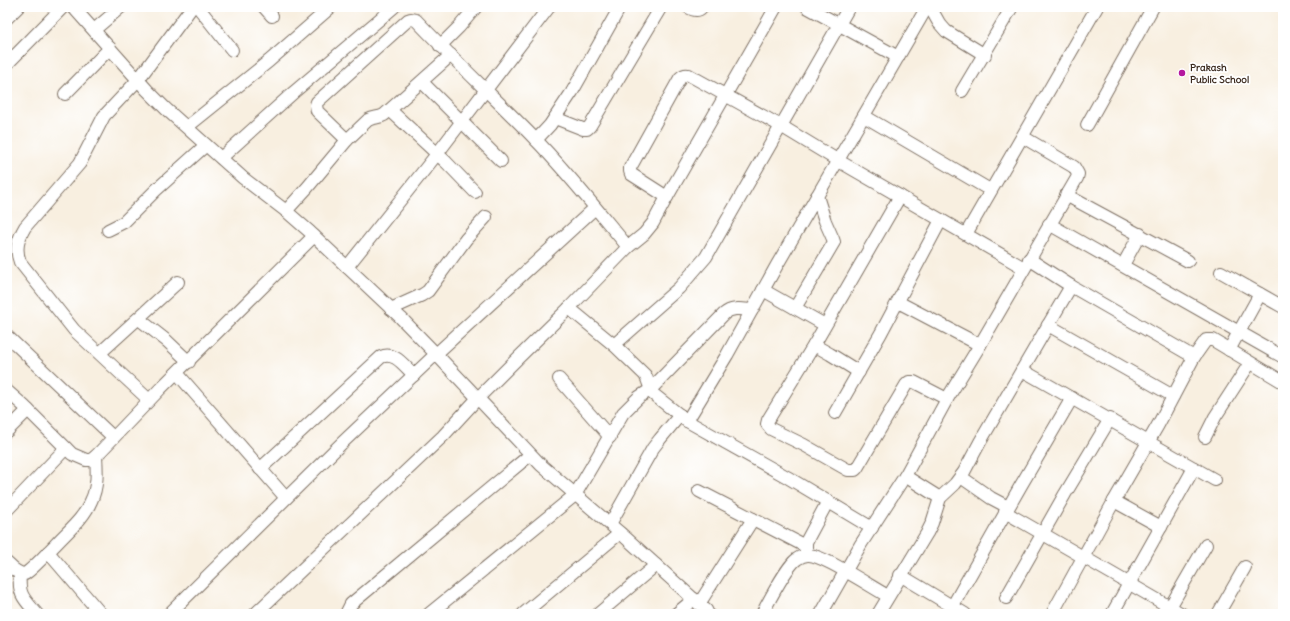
<svg xmlns="http://www.w3.org/2000/svg" width="1290" height="621" viewBox="0 0 1290 621" font-family="Delius,sans-serif">
	<style>
		.lines { fill: none; stroke-linecap: round; stroke-linejoin: round }
		.minor-casing { stroke: #7d6f62; stroke-width: 14 }
		.minor { stroke: #fff; stroke-width: 12 }
		.poi-dot { fill: #b5179e; stroke: #fff; stroke-width: 1.5 }
		.labels { text-anchor: middle; dominant-baseline: central; stroke-width: 3.5; stroke-linejoin: round; paint-order: stroke }
		.poi-label { font-size: 10px; font-weight: bold; fill: #3b2a1e; stroke: #fff; text-anchor: start }
	</style>
	<rect width="100%" height="100%" fill="#fff"/>
	<filter id="ink" filterUnits="userSpaceOnUse"><feTurbulence type="fractalNoise" baseFrequency=".025" numOctaves="2"/><feDisplacementMap in="SourceGraphic" scale="8" xChannelSelector="R" yChannelSelector="G"/><feConvolveMatrix kernelMatrix="1 2 1 2 8 2 1 2 1" color-interpolation-filters="sRGB"/></filter>
	<filter id="wash" filterUnits="userSpaceOnUse"><feTurbulence type="fractalNoise" baseFrequency=".012" numOctaves="4" result="noise"/><feDisplacementMap in="SourceGraphic" scale="16" xChannelSelector="R" yChannelSelector="G"/><feGaussianBlur stdDeviation="0.9" result="paint"/><feColorMatrix in="noise" values="0 0 0 0 0 0 0 0 0 0 0 0 0 0 0 0 0 1.4 0 .05"/><feComposite in="paint" operator="in"/></filter>
	<g filter="url(#wash)">
		<rect width="100%" height="100%" fill="#f8efe0"/>
	</g>
	<g filter="url(#ink)">
		<g class="lines">
			<defs>
				<g id="minor">
					<path d="M73 7 147 90 166 109 243 178 286 211 310 232 401 318 436 354 541 465 626 538 699 604 706 610 708 614"/>
					<path d="M198 7 232 50"/>
					<path d="M264 7 272 16"/>
					<path d="M688 7C693 10 698 12 702 7"/>
					<path d="M776 7 667 197 631 174 630 171V168L680 78C683 75 685 74 689 75L781 126 837 160 1024 268"/>
					<path d="M807 7 898 57"/>
					<path d="M930 7 939 23 946 31 985 55"/>
					<path d="M7 18 18 7"/>
					<path d="M94 30 121 7"/>
					<path d="M440 46 459 27 476 7"/>
					<path d="M7 64 63 7"/>
					<path d="M422 82 501 161"/>
					<path d="M962 91 1012 7"/>
					<path d="M65 94 110 48"/>
					<path d="M390 110 446 162 475 192"/>
					<path d="M864 116 990 190"/>
					<path d="M555 118 583 129H587L590 126 661 7"/>
					<path d="M1087 125 1153 7"/>
					<path d="M187 127 269 61 331 7"/>
					<path d="M347 140 317 111 316 105 317 102 408 20 411 19 416 20C455 61 496 99 535 139 568 173 598 211 628 247"/>
					<path d="M536 140 550 125 572 92 620 7"/>
					<path d="M221 158 294 92 394 7"/>
					<path d="M1066 195 1188 261"/>
					<path d="M900 196 814 345 768 420 767 424 771 429 804 445 848 470H855L857 468 906 385 909 382H914L947 399"/>
					<path d="M286 211 307 188 347 140 368 120C373 117 379 118 384 115L451 55"/>
					<path d="M1049 224 1283 357"/>
					<path d="M108 230 124 222 156 190 206 145"/>
					<path d="M966 234 1097 7"/>
					<path d="M1029 259 1071 286 1194 357"/>
					<path d="M1123 265 1140 234"/>
					<path d="M347 267 437 154 549 7"/>
					<path d="M1221 272 1283 307"/>
					<path d="M763 290 825 325"/>
					<path d="M898 302 980 345"/>
					<path d="M569 308 614 345 645 375C649 381 649 388 653 394L687 421 787 477 872 528"/>
					<path d="M795 308 834 242 833 239 825 221 817 196"/>
					<path d="M391 309 422 295 428 291 466 239 486 217"/>
					<path d="M139 319 167 341 189 362"/>
					<path d="M1048 325 1173 396"/>
					<path d="M7 336 113 437"/>
					<path d="M614 345 679 288 706 257 849 7"/>
					<path d="M814 345 830 354 859 372"/>
					<path d="M1229 350 1260 294"/>
					<path d="M100 353 178 282"/>
					<path d="M1022 370 1215 480"/>
					<path d="M177 373 286 498"/>
					<path d="M559 379 610 437"/>
					<path d="M7 391 24 406 72 454 86 460H91L96 456 161 388 314 236"/>
					<path d="M149 400 74 330 20 262C15 249 18 239 25 227L80 163 104 116 138 80 192 7"/>
					<path d="M835 413 881 333 941 220"/>
					<path d="M687 421 727 355 777 265 927 7"/>
					<path d="M7 431 28 410"/>
					<path d="M1205 437 1215 417 1250 363"/>
					<path d="M260 469 381 357C395 351 404 366 414 375"/>
					<path d="M905 476 940 498"/>
					<path d="M961 477 991 498 1008 507"/>
					<path d="M699 491 805 546"/>
					<path d="M1114 501 1161 527"/>
					<path d="M7 510 66 448"/>
					<path d="M1005 512 1182 614"/>
					<path d="M610 524 653 448 660 439 680 415"/>
					<path d="M48 552 101 614"/>
					<path d="M806 554V542L828 501"/>
					<path d="M7 563C12 568 17 574 25 574 36 566 46 554 56 544 68 531 84 518 91 501 98 487 97 471 96 456"/>
					<path d="M20 574C18 595 24 599 37 614"/>
					<path d="M900 575 965 614"/>
					<path d="M1006 598 1065 494 1110 419"/>
					<path d="M699 604 753 519"/>
					<path d="M952 607 1020 487 1072 398"/>
					<path d="M169 614 343 442 436 354 595 208"/>
					<path d="M255 614 443 436 478 398 518 358 569 308 628 247 644 234 653 223 667 197"/>
					<path d="M348 614 347 612 351 604 530 455"/>
					<path d="M429 614 575 495 623 413 639 397 650 390 724 314C732 307 741 309 752 310"/>
					<path d="M523 614 620 533"/>
					<path d="M598 614 656 565"/>
					<path d="M676 614 694 599"/>
					<path d="M762 614C769 601 786 567 797 559 800 557 804 555 808 555 822 554 873 588 888 596"/>
					<path d="M821 614 861 544 905 476 947 399 980 345 1077 178 1078 174 1074 167 1023 137"/>
					<path d="M878 614 927 533 932 523 940 498 955 484 964 472 980 442 1071 286"/>
					<path d="M1052 614 1114 501 1158 425 1194 357 1206 340H1213L1283 382"/>
					<path d="M1112 614 1194 468"/>
					<path d="M1166 614 1206 545"/>
					<path d="M1218 614 1245 567"/>
				</g>
			</defs>
			<!-- minor casing -->
			<use href="#minor" class="minor-casing"/>
			<!-- minor -->
			<use href="#minor" class="minor"/>
		</g>
	</g>
	<!-- markers -->
	<circle class="poi-dot" cx="1182" cy="73" r="4"/>
	<g class="labels">
		<!-- poi labels -->
		<g class="poi-label">
			<text x="1190" y="67">Prakash<tspan x="1190" dy="12">Public School</tspan></text>
		</g>
	</g>
	<!-- margin -->
	<rect width="1290" height="621" fill="none" stroke="#fff" stroke-width="24"/>
</svg>
